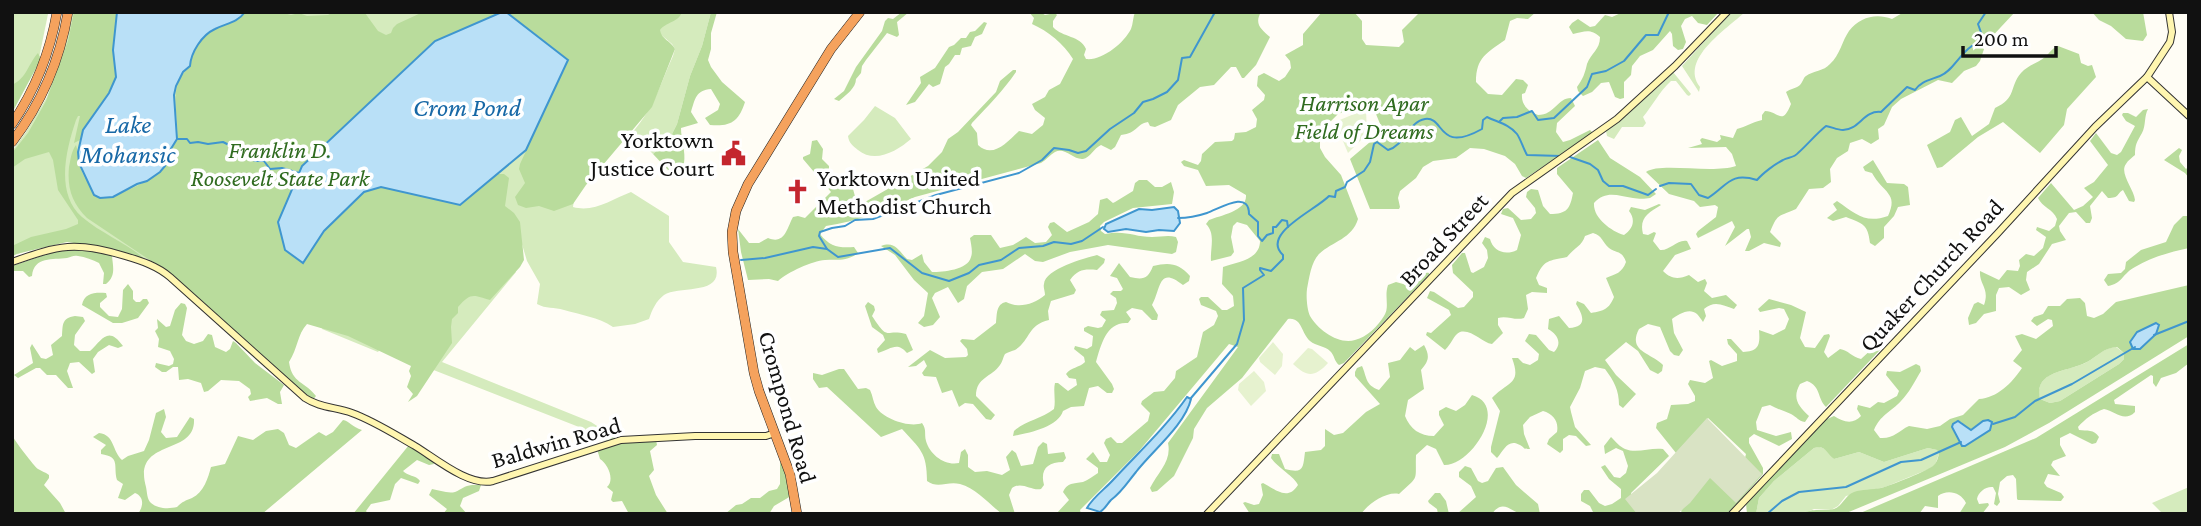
<svg xmlns="http://www.w3.org/2000/svg" width="2201" height="526" viewBox="0 0 2201 526" font-family="'Crimson Pro',serif">
	<style>
		.green { fill: #d5ebbd }
		.forest { fill: #b9dc9c; fill-rule: evenodd }
		.cemetery { fill: #d9e3c4 }
		.pitch { fill: #e6f2cf }
		.water { fill: #b9e0f7; stroke: #3f96cf; stroke-width: 2 }
		.lines { fill: none; stroke-linecap: round; stroke-linejoin: round }
		.stream { stroke: #3f96cf; stroke-width: 2 }
		.secondary-casing { stroke: #333; stroke-width: 8 }
		.highway-casing { stroke: #222; stroke-width: 10 }
		.secondary { stroke: #fff6b0; stroke-width: 6 }
		.highway { stroke: #f5a25d; stroke-width: 9 }
		.labels { text-anchor: middle; dominant-baseline: central; stroke-width: 7; stroke-linejoin: round; paint-order: stroke }
		.park-label { font-size: 24px; font-style: italic; fill: #2f6b1f; stroke: #fff }
		.poi-label { font-size: 24px; fill: #111; stroke: #fff; text-anchor: end }
		.street-label { font-size: 24px; fill: #111; stroke: #fff }
		.water-label { font-size: 26px; font-style: italic; fill: #1768a6; stroke: #fff }
	</style>
	<rect width="100%" height="100%" fill="#fffdf5"/>
	<!-- green -->
	<g class="green">
		<path d="M12 12H48V14L39 58 12 99Z"/>
		<path d="M73 12H711L702 46 690 76 677 124 669 140 653 154 632 133C655 106 659 87 673 56L675 49 672 44 659 33 574 199 573 207C594 213 612 199 631 192L669 216V242L683 262 716 267C723 296 679 285 664 295 656 301 652 310 649 319L635 324 613 327C598 317 581 315 564 310 554 307 546 309 537 304L540 284 527 261 521 241 504 259 516 272 442 362 591 422 617 439 604 441 579 427 380 349 378 352 322 329 323 326 169 266 100 244 76 240 53 242 12 256V151L26 132 47 97 68 36Z"/>
		<path d="M1731 12H1745C1727 29 1679 59 1700 87L1699 92 1682 66Z"/>
		<path d="M1673 72 1691 94 1689 96 1687 95 1676 81H1671C1659 92 1653 105 1643 117L1646 123 1643 127H1622L1614 139 1607 136 1606 131 1658 87Z"/>
		<path d="M875 106 895 118 911 139C897 151 875 164 858 150 852 145 849 143 848 136L864 120Z"/>
		<path d="M2116 347 2124 353V359L2119 364 2060 401 2050 403 2040 399C2033 370 2069 372 2087 362 2098 356 2103 348 2116 347Z"/>
		<path d="M1819 447 1826 449 1834 459 1859 452 1884 462 1928 448 1937 450 1939 454 1935 465 1929 469 1885 487 1846 496 1838 506 1831 510 1814 509 1802 514H1756L1759 498 1774 481 1814 448Z"/>
		<path d="M2189 487V514H2163L2152 503Z"/>
	</g>
	<!-- forest -->
	<g class="forest">
		<path d="M74 12H117L113 50 116 77 109 93 83 130 80 140 74 143 80 116H78L76 120C66 150 55 193 82 217 102 234 127 243 146 260L102 247 67 242 16 254 12 257V246L31 237 66 229 78 224V220L58 190 53 160 49 152 25 159 12 168V153L28 133 46 101 68 41Z"/>
		<path d="M245 12H280L291 15 299 13 307 16 328 15 333 12 365 13 378 31 386 35 391 33 393 28 397 24 423 12H502L435 41 302 166 278 222 303 262 324 231 364 192 381 187 460 205 497 174H504L509 178 505 206 514 213 520 222 524 260 520 267 490 300C473 295 471 292 458 307V313L452 319 451 327 452 343 417 396 408 402 413 394 407 387 411 376 409 371 411 366 348 336 307 324C297 335 298 348 289 362 292 384 305 381 316 396L312 401 160 267 87 218C72 203 67 188 69 167 71 158 71 152 76 145 78 151 78 156 79 163 82 176 91 189 100 198 118 196 152 181 163 168 167 163 167 157 169 152 171 148 176 143 177 138 178 134 177 126 177 122 175 100 172 83 190 66 191 52 202 35 215 29 227 23 237 23 245 12Z"/>
		<path d="M506 12H682C679 22 666 22 660 30 661 39 671 41 675 49L652 107 586 185 573 204 554 211 539 206 526 208 518 205 515 197 525 183 519 169 520 164 568 60Z"/>
		<path d="M711 12H717L711 33V49L708 60 711 67 722 82 745 102C739 121 731 127 710 125L705 118 718 110 720 104 711 89C696 90 695 99 691 112L698 123 681 128C681 140 686 152 684 163L677 170 669 171 653 154 669 140 677 124 690 76 702 46Z"/>
		<path d="M902 12H909L897 22 899 35 897 37 887 33 866 60 862 66 861 73 856 79C856 88 846 95 839 101L834 99 844 91 856 67 882 31 885 21 888 18 893 19Z"/>
		<path d="M1029 12H1040L1045 15 1055 13 1057 15 1053 21V27C1063 38 1080 35 1086 49L1084 55 1086 59C1102 61 1124 43 1131 29 1133 24 1133 17 1135 12H1261C1254 24 1261 29 1270 37L1256 65 1244 78H1242L1236 67H1231L1214 85 1200 87 1178 105 1171 120 1155 127 1150 126 1148 122C1136 124 1138 133 1121 135L1115 147 1111 150 1101 145C1094 148 1090 158 1083 159 1073 160 1065 147 1055 152 1050 155 1046 160 1041 163L915 197C888 209 856 222 826 226L820 234C830 247 839 248 854 247L858 253C846 262 839 259 825 260 812 261 788 272 778 281L769 279 748 280 741 252 738 229 749 243H759L768 238C785 245 787 228 793 217L798 216 805 218 831 192 803 159V157L810 154 812 141 817 140 823 149 822 159 829 166V180L834 185 853 189 856 200 865 202 928 166 942 152 948 139 958 132 996 92 1000 81 1013 70H1016V72C1003 91 988 106 972 123L971 125 977 133 978 145C993 159 1007 142 1019 131L1032 134 1043 125 1045 118 1035 110 1032 104 1045 97 1049 90 1060 84 1073 59C1064 44 1048 31 1032 24L1034 18Z"/>
		<path d="M1322 12H1354L1362 21V39L1366 45 1399 47 1404 42 1402 30 1420 12H1536L1528 19 1517 18 1510 21 1505 40C1487 53 1476 57 1476 82L1488 94 1502 95 1516 79 1523 80 1528 85 1525 93 1522 94C1521 105 1528 111 1538 115 1555 115 1557 98 1571 98L1575 106 1557 123 1556 132 1563 142 1570 140 1590 130 1593 133 1526 178 1522 176 1515 164 1505 156 1484 149 1470 148 1456 158 1433 161 1423 167 1416 178 1400 191 1398 198 1400 207 1399 209H1370L1350 159 1383 131 1371 102 1338 114 1327 125 1320 138V148L1325 157 1341 175 1358 219C1352 239 1333 241 1319 254 1311 262 1309 279 1307 289 1306 296 1307 310 1310 316 1318 330 1339 345 1355 340 1367 337 1378 326 1384 316 1390 307 1384 297 1388 285L1396 282 1410 286 1425 272 1429 273V275L1344 363 1339 365C1334 361 1335 356 1330 351 1325 346 1316 346 1310 341 1301 333 1302 317 1288 319L1242 378 1207 408 1194 429 1193 438 1174 476 1157 491 1152 492 1150 488C1158 472 1172 461 1168 443L1238 347 1229 344 1139 451 1080 510 1081 514H1056L1069 500 1063 492C1068 482 1073 484 1083 482 1088 480 1093 476 1098 473V468L1086 459 1093 452 1100 462H1107L1110 455 1104 443 1106 439 1111 437 1117 443H1122L1148 421 1150 413 1141 404 1142 401 1154 392 1164 391 1175 378 1176 371 1197 357 1203 332 1214 325 1218 316 1216 311 1201 305 1199 299 1201 297H1208L1222 310H1227L1234 306 1233 296 1222 284 1223 267C1237 262 1260 260 1260 241L1247 225 1237 222 1233 226 1231 237 1234 252 1231 256 1211 261C1210 248 1216 234 1206 224L1209 220C1221 215 1247 211 1246 195L1229 185 1206 186 1198 170 1184 166 1181 162 1184 160 1198 165 1201 161 1202 154 1215 142 1232 141 1234 139 1235 133 1246 132 1256 127 1257 119 1252 110 1264 100 1265 95 1257 86 1258 76 1264 73 1279 81 1285 77 1291 68 1290 61 1285 55 1303 45V34Z"/>
		<path d="M1623 12H1719L1707 25 1698 23 1692 16 1685 19 1681 26 1686 42 1683 49 1678 50 1673 46 1672 34 1670 31 1653 50 1640 56 1632 66 1631 75 1624 82V98L1620 99 1615 97 1609 82 1601 83 1592 92 1583 96 1578 91 1577 87C1583 79 1585 73 1587 64 1591 53 1600 50 1600 37 1590 28 1584 32 1573 34L1569 27 1572 23 1578 19 1590 27 1595 26 1605 15 1612 17Z"/>
		<path d="M1904 12H2015L1986 43 1980 61 1976 66 1964 71 1952 83 1938 80 1901 99 1892 107 1884 125 1878 129 1879 139 1871 144 1862 139 1850 143 1848 151 1837 158 1830 169 1831 182 1823 188 1809 189 1796 209C1779 217 1778 212 1770 232L1781 243 1780 247 1764 243 1749 251H1745L1751 237 1749 229H1747L1725 246 1735 227 1732 221 1698 238 1696 234 1698 231 1716 217 1718 207 1715 205 1700 207 1694 201 1669 194 1646 172C1660 162 1712 174 1736 166L1732 154 1726 147 1688 148 1702 144 1700 140 1702 138 1717 142 1721 139 1720 135 1733 138 1737 129C1746 127 1752 122 1762 120V115L1765 111C1780 112 1782 126 1791 104L1786 92C1790 89 1797 88 1800 85 1803 82 1803 78 1806 76 1813 71 1824 71 1830 64 1840 55 1842 41 1849 31 1860 17 1876 13 1892 19Z"/>
		<path d="M2092 12H2143L2147 35 2143 41 2126 39 2111 26 2099 20Z"/>
		<path d="M984 22 987 23 982 34 975 37 971 46 962 48 960 55H955L949 64 945 67 940 84 933 87 929 84 915 102 906 105 921 83 920 77 935 68 949 47 954 45 961 38H966L970 32 975 31Z"/>
		<path d="M2058 46 2079 54 2081 63 2088 66 2092 65 2096 77 2067 109 2064 125 2040 153 2003 122 1978 137 1942 167 1937 168 1927 145 1950 132 1955 120 1961 117 1972 136 1989 124 1995 108C2017 98 2009 87 2021 73 2028 65 2038 63 2045 57 2051 52 2051 49 2058 46Z"/>
		<path d="M38 53 41 59 12 113V85C27 78 28 64 38 53Z"/>
		<path d="M2148 109C2144 116 2146 126 2142 133 2137 142 2135 144 2135 155 2132 158 2128 160 2126 164 2119 173 2134 189 2135 200L2134 202 2129 201 2123 190C2116 194 2120 198 2108 198L2102 191 2090 206 2092 218 2090 223H2086L2076 212 2069 213 2059 226 2060 231 2066 240 2052 244 2039 264 2027 272 2026 280 2030 290 2021 295 2009 287 1999 288 1996 295V311L1984 314 1976 323 1969 325 1968 318 1974 304 1978 302 1984 305C1990 288 1979 285 1980 271L1999 280 2007 270 2018 271 2020 266 2019 260 2026 254 2034 256 2043 248 2046 237 2036 230 2037 227 2049 231 2055 226 2057 219C2053 209 2042 207 2038 198L2051 183 2074 210 2083 206 2093 197 2084 188 2094 182 2108 165 2090 141 2096 133 2111 153 2117 155 2121 152 2135 126 2126 121 2122 115 2123 113H2128L2136 117 2143 110Z"/>
		<path d="M1598 140 1610 158 1640 177 1656 194 1650 198C1645 199 1638 199 1633 198 1618 196 1606 190 1594 203 1593 218 1611 231 1624 235 1633 229 1636 220 1629 211L1631 207 1645 210 1659 204 1661 205C1648 213 1639 218 1643 234L1648 235 1654 232 1656 233 1653 241 1660 250C1670 251 1677 239 1687 241L1691 249 1675 255 1663 271C1672 280 1679 279 1689 275L1698 282 1705 279 1707 283 1704 291 1712 298 1726 295 1737 305 1734 309C1723 305 1714 300 1704 309L1706 316 1703 322C1701 319 1699 316 1697 314 1689 307 1678 315 1672 319L1674 333 1683 350 1679 356 1674 355 1670 351 1660 327 1648 324 1639 329C1627 352 1652 353 1663 365L1662 371 1658 374 1650 370 1638 351 1626 342 1605 360 1616 375 1636 394 1623 408 1619 405C1619 390 1614 381 1605 369L1595 367 1585 371 1580 388 1570 407 1571 412 1575 427 1591 445 1586 446 1576 436 1569 435 1563 439V450L1560 453 1547 444 1549 439 1557 432C1559 421 1553 414 1543 411L1530 417 1523 425 1524 434 1530 449C1520 448 1528 450 1520 445 1508 438 1504 450 1497 458L1491 452V447L1500 411 1492 398C1508 381 1522 385 1512 358H1518L1523 363 1530 365 1538 360 1539 354 1525 341 1529 334 1536 335 1549 350 1554 352C1563 343 1557 334 1548 329L1549 319 1559 316 1569 328C1588 327 1583 315 1576 304L1577 301 1584 304 1591 313C1604 311 1609 309 1614 297L1606 278C1616 274 1622 273 1626 262 1622 250 1617 254 1609 248 1602 242 1603 236 1593 233L1585 236C1582 246 1574 248 1567 257 1549 261 1544 259 1536 278L1539 285 1547 288V293L1532 292 1526 295 1528 309 1524 318C1515 321 1507 315 1498 318V325L1503 333 1492 344C1482 343 1472 329 1460 332 1454 334 1451 345 1445 350L1426 335 1427 332 1431 333 1451 315 1449 310 1427 298 1430 291 1434 292 1458 308 1464 307 1473 297V292L1453 273 1452 265 1462 253H1465L1471 272 1473 273 1484 267 1488 258 1487 250 1482 243 1485 237 1490 239C1493 251 1505 256 1517 250L1521 235 1513 218 1501 214 1503 209 1508 208 1521 220 1531 219 1536 213 1535 208 1526 197 1527 192 1531 189 1538 190 1543 206 1550 214C1567 214 1570 209 1573 193L1557 174V168Z"/>
		<path d="M2179 148 2182 150 2179 156 2180 162 2186 169 2189 166V178L2185 173 2164 160Z"/>
		<path d="M1873 160 1887 183 1904 184 1908 187 1910 205 1898 207 1894 216 1884 227V238L1875 246 1870 243C1868 224 1863 224 1846 217L1833 221 1827 218 1837 210 1833 204 1837 201C1856 214 1865 224 1888 216 1899 193 1883 193 1872 173L1865 171 1863 167Z"/>
		<path d="M1139 180H1147L1155 187H1162L1171 182 1174 192 1172 204 1133 208 1104 222 1100 226 1101 231 1105 234C1126 230 1134 237 1152 237 1161 237 1168 235 1176 237L1178 242 1176 252 1172 254 1108 245 1070 252 1043 262 1035 261 1025 254 1003 269 982 272 967 286 964 299 958 303 948 287 935 293 932 298 940 317 933 325 924 327 918 323 924 316 928 293 914 280 895 255 881 246C895 241 898 250 907 259L912 260 922 254 924 262 932 272C943 272 968 270 971 257 973 252 971 244 970 238L974 235H991L1000 248 1013 245 1026 237 1035 243 1046 242 1052 235 1048 227 1050 223 1054 222 1067 232 1089 222 1098 214 1100 200 1107 198 1113 203 1115 202 1133 191 1135 183Z"/>
		<path d="M2183 216H2189V248C2170 252 2152 257 2135 267 2123 273 2122 284 2108 286L2104 280 2108 274 2121 273 2125 269 2126 262 2141 250 2166 242 2174 225Z"/>
		<path d="M62 249 97 251 112 256C113 267 116 276 106 284H103L104 273 99 263C93 260 85 257 78 256 73 255 72 257 67 258 53 260 34 256 32 276L29 277 23 271H12V266Z"/>
		<path d="M1097 255 1105 259 1104 263 1097 270C1085 269 1078 269 1070 280L1076 290 1074 294 1051 301 1048 311 1049 320C1027 325 1031 340 1015 350 1012 351 1008 352 1005 354 1003 357 1003 361 1000 365 992 377 976 377 976 396L995 415 991 420 986 419 973 404 965 403 959 407 952 390 942 393 936 377 924 376 922 373 927 366 924 360 916 366 908 367 930 350 945 358 966 357 968 355 967 349 960 341 962 339 974 340 996 323C997 314 996 304 1006 302 1019 309 1034 304 1045 295 1045 291 1043 287 1044 284 1045 269 1085 258 1097 255Z"/>
		<path d="M1119 263 1130 277C1143 280 1148 279 1153 266 1169 262 1179 263 1190 276L1189 281 1183 285C1158 265 1161 289 1152 305L1158 315 1157 320H1152L1142 310 1132 308 1126 312 1131 319 1128 323C1107 321 1101 344 1096 362L1112 384 1114 389 1112 393H1107L1098 386 1089 388 1084 406 1071 407 1063 411C1058 427 1029 433 1013 436L1014 431C1025 421 1041 419 1054 409 1056 400 1053 391 1055 383H1058L1068 391 1077 385 1076 379 1069 378 1066 374C1071 367 1079 368 1085 362L1084 357 1074 349 1075 346 1087 349 1092 346 1093 336 1084 331V328L1088 326 1098 328 1102 327 1106 320 1100 315 1102 311 1114 310 1117 303 1116 298 1110 294 1113 291H1121L1123 289 1117 278 1110 276Z"/>
		<path d="M128 284 133 291V299L136 302H140L143 299H147L149 303 138 318 122 323H113L82 305C84 293 95 292 106 293L107 297 100 303V307L109 316 118 317 122 309 123 290Z"/>
		<path d="M2189 285V336L2049 423 2005 447 1844 514H1802C1813 507 1823 512 1834 509 1843 506 1845 495 1854 492 1862 489 1872 490 1881 488 1889 486 1931 470 1935 464 1937 461 1938 458 1939 454L1937 450 1928 448 1884 462 1859 452 1834 459C1826 453 1826 445 1814 448L1774 481 1759 498 1756 514H1747L1746 503 1825 420 1834 416C1843 422 1853 425 1861 416L1857 409 1858 405 1870 408 1878 402 1884 403 1897 396 1899 391 1886 375 1887 371 1900 372 1916 364 1920 366 1921 371C1915 381 1909 393 1901 401 1891 412 1880 415 1874 430L1880 438C1894 439 1898 431 1909 426L1927 429 1940 426 1950 419 1963 415 1979 399C1997 398 2012 383 2022 368L2013 361 2022 350 2015 336 2022 334 2036 339 2053 326 2052 320 2048 319 2037 326 2031 321 2034 317 2043 314 2048 306H2060L2067 299 2080 298 2085 303 2087 316 2094 318 2103 314 2116 302ZM2157 323 2158 330 2144 346 2137 332ZM2117 347 2124 353V359L2119 364 2060 401 2050 403 2040 399C2033 370 2069 372 2087 362 2098 356 2103 348 2117 347ZM1956 421 1961 422 1966 428 1971 430 1983 421H1991L1992 423 1990 430 1963 446 1952 427Z"/>
		<path d="M1769 299 1791 305 1806 312 1800 338 1805 347 1815 348 1824 335 1829 334 1830 336 1824 352 1828 358 1840 349C1848 350 1852 357 1861 359L1873 348 1880 350 1826 407C1817 398 1821 386 1807 381L1800 384C1792 398 1798 406 1809 416L1805 422C1798 421 1797 417 1791 414 1784 411 1777 409 1770 405L1762 407 1756 422 1757 430 1776 436 1791 432 1792 439 1779 446 1754 434 1749 438V443L1763 468V474L1728 514 1701 512 1683 514 1681 511 1706 478 1745 458 1746 454 1708 418 1676 453 1656 428 1657 423 1667 419 1671 405 1688 404 1695 401V396L1688 384 1690 380 1705 383 1713 378 1709 361 1711 360 1722 366 1737 361V354L1728 344 1727 339H1731L1743 352C1760 352 1760 343 1759 330L1773 335 1785 329 1789 319 1784 309 1779 308 1760 312 1758 309Z"/>
		<path d="M868 302 874 306 875 310 872 316C890 343 884 328 906 334L913 350 907 353C897 341 891 349 878 353L877 349 885 340 883 335 872 327 865 306Z"/>
		<path d="M181 303 185 304 187 308 182 335 186 341 194 344 203 341 208 334 212 335 215 347 226 352 230 349 233 341 236 343 255 363 284 385 280 392 282 404H278L267 398 250 401 248 397 251 394 250 389 239 381 221 380 208 391 204 392 201 383 188 379 179 380 178 367H173L166 372H162L155 367 156 363 169 366 173 364 174 359 170 351 158 347 159 339 155 331 158 328 157 319 166 327 170 326 175 310Z"/>
		<path d="M75 316 83 317 85 321 75 335 74 345 80 351H90C102 340 108 325 123 346L118 348 109 345 98 352 93 359 95 372 92 374 79 362 70 363 67 371 73 388H68L56 375H47L40 368H36L18 378 14 375 33 363 30 348 32 344 41 358 46 359 53 355 51 345 62 336C63 326 61 318 75 316Z"/>
		<path d="M2189 344V363L2176 373 2161 378 2156 387 2153 383V376L2151 375 2114 400 2115 404 2135 406V412C2124 423 2115 411 2104 409 2093 413 2085 419 2078 427L2079 430C2087 431 2094 429 2099 437L2096 443 2092 444 2070 433 2060 438V445L2066 456 2053 461 2051 465 2060 476 2048 474 2044 483 2047 487 2061 493 2064 497 2061 501 2018 500 2017 499 2016 479 2013 475 2007 476 2000 482 1998 494 2000 502 1997 506 1994 504 1996 493 1993 487C1986 486 1978 492 1977 499L1979 504 1988 503 1989 505 1982 514H1959L1966 503C1961 492 1947 489 1938 496V508L1925 506 1919 514H1858L2036 438Z"/>
		<path d="M1424 345C1430 356 1429 361 1421 370L1424 389 1408 400 1405 416C1410 429 1420 436 1434 436L1444 425 1439 415V411L1446 407 1456 411 1465 405 1472 395C1510 406 1471 466 1444 465L1436 449 1427 445 1416 455C1415 482 1420 475 1399 494 1387 491 1369 503 1361 514H1250L1243 503 1245 502 1254 505 1259 504 1263 495 1261 484 1263 483C1276 490 1288 501 1298 485 1295 477 1278 468 1271 458L1272 454H1279L1285 469C1304 474 1303 468 1305 452L1321 450 1325 446V429L1334 435 1343 433 1366 412 1380 404 1355 376V372L1357 368 1362 366C1367 377 1365 385 1379 390L1390 377 1388 363 1400 360 1410 347 1415 351Z"/>
		<path d="M839 369H844L858 389 866 388 870 390C873 396 873 402 876 407 883 419 910 428 922 423 927 430 924 433 926 441 930 455 945 466 959 463L961 452 965 449 968 455V467L975 472 987 471 1002 475 1010 470 1006 457 1012 450 1016 453 1021 466 1033 464 1038 447 1043 442 1047 444 1048 454 1064 452 1066 458 1063 462C1047 462 1040 470 1044 485L1041 489C1031 491 1022 481 1012 488L1009 495 1015 514H1002C989 504 976 488 960 484 947 481 938 489 927 481 927 452 920 449 902 429L881 437 827 387 819 388 813 379V373L822 375Z"/>
		<path d="M164 409 166 417 161 432 166 438 177 437 190 417 194 419C196 457 132 437 146 487 147 491 147 500 151 503 158 509 169 509 177 507 183 501 185 501 192 498 204 492 208 478 211 467L225 464 238 436 253 440 266 431 278 429 284 433 289 445 296 448 319 432 326 436 333 432 343 420C349 421 352 427 362 430L262 514H138C143 507 145 497 135 493L125 500 118 498 123 484 117 480C113 466 121 457 101 454V450L106 445 93 437 99 433C115 435 112 451 122 460L128 456 144 451 149 440 156 413Z"/>
		<path d="M12 435C14 440 34 466 38 469 41 471 45 472 49 475V478L44 485 60 503 66 514H12Z"/>
		<path d="M1611 437C1615 441 1620 447 1625 449 1637 454 1651 447 1663 449L1669 456 1631 493 1635 510 1639 514H1594L1590 506 1581 501V494L1584 490H1589L1599 503 1605 506 1612 504 1621 498V489L1609 479 1601 467 1605 465 1614 477 1620 478 1626 473 1628 466 1623 451 1616 448 1605 454 1604 446Z"/>
		<path d="M656 440 657 445 650 451 654 470 649 476 656 495 668 514H629L622 501 613 502 611 500 613 492 607 487C615 480 608 464 600 459L597 449 618 443Z"/>
		<path d="M409 445 432 458 434 464 429 465 417 460 403 471C407 476 416 475 420 481L418 484 401 478 395 484 390 500 371 504 366 511 368 514H353Z"/>
		<path d="M780 463 784 464 791 496 774 506 769 514H725L736 505 742 504 751 498H760L769 491 777 489 780 484Z"/>
		<path d="M1465 466 1471 468 1478 481 1482 483 1488 481 1496 468 1503 467 1516 485 1538 504 1540 514C1535 514 1528 514 1522 514 1511 512 1503 498 1492 514H1457L1476 497 1471 486 1459 477V472Z"/>
		<path d="M472 485H481L479 491 463 498 460 506 467 514H443L447 509 429 495 432 489C439 490 448 494 455 492 462 489 464 486 472 485Z"/>
		<path d="M1435 493H1440L1446 501 1449 514H1438L1437 509 1429 503 1428 501Z"/>
	</g>
	<!-- cemetery -->
	<path class="cemetery" d="M1707 418 1762 474 1736 503 1710 478 1690 503 1677 514H1637L1625 499 1657 473Z"/>
	<!-- pitch -->
	<g class="pitch">
		<path d="M1366 109 1367 134 1348 153 1335 122Z"/>
		<path d="M1273 342 1283 354 1282 366 1275 375 1260 362 1259 358Z"/>
		<path d="M1308 348 1312 349 1328 363C1314 378 1307 377 1293 364Z"/>
		<path d="M1254 371 1264 382 1266 391 1251 406 1238 390 1239 384Z"/>
	</g>
	<!-- water -->
	<g class="water">
		<path d="M117 12H245C237 23 227 23 215 29 202 35 191 52 190 66L183 72 176 86 174 95 177 139 169 152 165 166 160 172 147 181 137 184 113 197 100 198 94 195 79 163 78 152 83 130 109 93 116 77 113 50Z"/>
		<path d="M502 12H506L568 60 526 150 460 205 381 187 364 192 324 231 303 263 285 250 278 222 302 166 435 41Z"/>
		<path d="M1174 207 1178 211 1180 223 1174 231 1159 230 1146 232 1126 229 1108 232 1104 229 1106 224 1139 209 1152 210Z"/>
		<path d="M2156 323 2159 325 2156 334 2140 349H2133L2130 342 2137 332Z"/>
		<path d="M1187 397 1191 399C1185 425 1152 451 1136 472 1127 483 1122 492 1111 500 1107 504 1105 509 1100 512L1087 508C1093 497 1105 489 1113 480 1138 453 1166 427 1187 397Z"/>
		<path d="M1988 420 1992 422 1990 430 1965 446H1962L1952 427 1953 424 1958 421 1971 430 1983 421Z"/>
	</g>
	<g class="lines">
		<!-- stream -->
		<g class="stream">
			<path d="M1500 121 1503 118 1517 117 1532 111 1538 120 1554 118 1587 87 1592 74 1606 71 1624 61 1646 35H1658L1669 12"/>
			<path d="M177 139H187L190 143 198 142 208 144 223 142 237 149 242 156 256 161H264L270 169 282 168 299 173"/>
			<path d="M1570 157 1590 164 1598 170 1603 181 1609 186H1623L1648 195 1656 189"/>
			<path d="M1660 186 1669 183 1691 184 1699 195 1708 198C1728 185 1730 172 1757 180 1763 173 1775 164 1783 160 1788 157 1794 158 1798 153 1808 144 1816 134 1826 126 1832 127 1837 130 1843 130 1859 130 1864 110 1881 112L1907 87 1915 90C1921 81 1930 80 1940 76 1956 70 1962 45 1984 41L1978 24 1986 12"/>
			<path d="M1178 218C1188 218 1198 216 1207 213 1219 209 1249 189 1249 214L1258 222V236L1262 241 1267 235 1273 233V227H1276L1282 220 1287 221 1288 227"/>
			<path d="M827 249 819 236 820 232 832 228 845 226 855 220 873 219 936 195 1019 173 1042 160 1054 148 1069 150 1078 153 1086 151 1110 129 1134 113 1143 102 1153 99 1167 92 1178 80 1182 58 1190 57 1215 12"/>
			<path d="M741 260 765 258 813 247 827 249 838 257 890 248 922 273 949 281 969 273 979 265 1001 260 1019 248 1043 246 1054 242 1071 244 1082 241 1103 227"/>
			<path d="M2154 335 2189 321"/>
			<path d="M1191 398 1237 344 1244 320 1243 288 1264 275 1260 270V268L1271 271 1283 259V255C1260 234 1316 210 1329 196L1335 197 1336 191 1345 187 1347 182 1364 171 1370 162 1374 144 1377 142 1388 150C1405 145 1408 122 1425 119 1445 116 1437 154 1482 129L1483 120 1487 117C1497 122 1509 124 1517 134 1521 140 1523 148 1527 155L1561 156"/>
			<path d="M1993 424 2015 417 2035 401 2072 384 2135 347"/>
			<path d="M1767 514 1782 501 1799 492 1846 487 1901 462 1921 460 1961 442"/>
		</g>
		<defs>
			<g id="secondary">
				<path d="M2147 77 2189 116"/>
				<path d="M12 262C59 245 76 241 125 256 142 261 157 266 170 277L305 398C320 408 336 407 352 413 374 421 394 434 415 446 435 458 469 487 493 481L621 440 695 436H766L775 433"/>
				<path d="M1207 514 1512 193 1617 119 1675 66 1727 12"/>
				<path d="M1732 514 1997 234 2095 127 2147 77 2170 42 2172 32 2169 12"/>
			</g>
			<g id="highway">
				<path d="M12 124C35 90 50 53 57 12"/>
				<path d="M12 142C41 104 60 60 68 12"/>
				<path d="M797 514 790 474 759 391 754 373 733 252 732 232 736 211 748 184 831 49 860 12"/>
			</g>
		</defs>
		<!-- secondary casing -->
		<use href="#secondary" class="secondary-casing"/>
		<!-- highway casing -->
		<use href="#highway" class="highway-casing"/>
		<!-- secondary -->
		<use href="#secondary" class="secondary"/>
		<!-- highway -->
		<use href="#highway" class="highway"/>
	</g>
	<!-- icons -->
	<defs>
		<symbol id="civic-bare" viewBox="-9 -9 18 18"><path d="M-.6-6.5H3V-4.5H.6V-3L4-1V1h2V6H-6V1h2V-1L-.6-3ZM-1.2 2.5V6h2.4V2.5Z" fill="#c4262e" stroke="#fff" stroke-width="2.5" paint-order="stroke"/></symbol>
		<symbol id="church-bare" viewBox="-9 -9 18 18"><path d="M-1.2-6h2.4v3.5h3.3v2.4h-3.3V6h-2.4V-.1h-3.3v-2.4h3.3Z" fill="#c4262e" stroke="#fff" stroke-width="2.5" paint-order="stroke"/></symbol>
	</defs>
	<g fill-rule="evenodd">
		<use href="#civic-bare" x="716" y="136" width="35" height="35"/>
		<use href="#church-bare" x="780" y="174" width="35" height="35"/>
	</g>
	<g class="labels">
		<!-- park labels -->
		<g class="park-label">
			<text x="1364" y="102">Harrison Apar<tspan x="1364" dy="28">Field of Dreams</tspan></text>
			<text x="280" y="149">Franklin D.<tspan x="280" dy="28">Roosevelt State Park</tspan></text>
		</g>
		<!-- poi labels -->
		<g class="poi-label">
			<text x="714" y="139">Yorktown<tspan x="714" dy="28">Justice Court</tspan></text>
			<text x="817" y="177" text-anchor="start">Yorktown United<tspan x="817" dy="28">Methodist Church</tspan></text>
		</g>
		<!-- street labels -->
		<g class="street-label">
			<text transform="translate(1443 239) rotate(-47)">Broad Street</text>
			<text transform="translate(1931 275) rotate(-47)">Quaker Church Road</text>
			<text transform="translate(788 407) rotate(74)">Crompond Road</text>
			<text transform="translate(556 442) rotate(-16)">Baldwin Road</text>
		</g>
		<!-- water labels -->
		<g class="water-label">
			<text x="467" y="107">Crom Pond</text>
			<text x="128" y="124">Lake<tspan x="128" dy="30">Mohansic</tspan></text>
		</g>
	</g>
	<!-- border -->
	<rect width="2201" height="526" fill="none" stroke="#111111" stroke-width="28"/>
	<!-- scale -->
	<path d="M1963 46v10h93v-10" fill="none" stroke="#111111" stroke-width="3.5"/>
	<text x="1974" y="46" font-size="21" fill="#111111" stroke="#ffffff" stroke-width="5" paint-order="stroke">200 m</text>
</svg>
